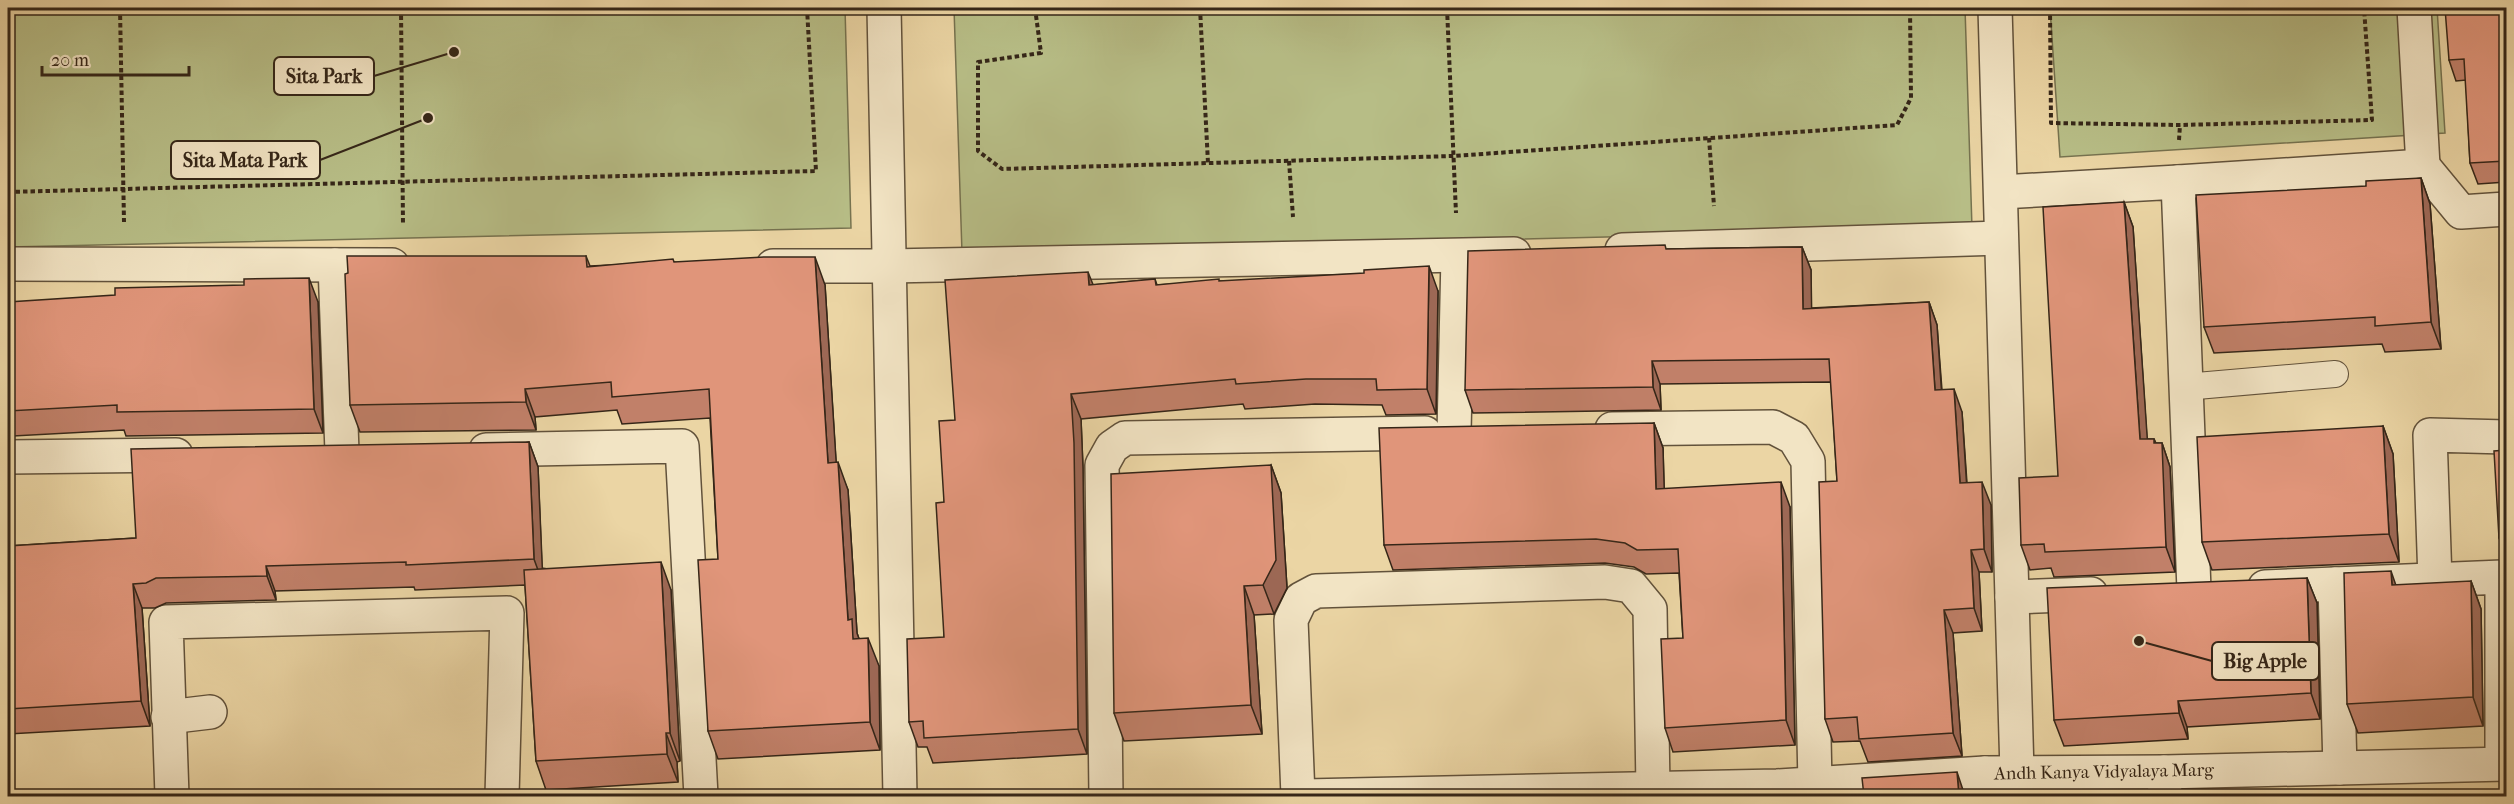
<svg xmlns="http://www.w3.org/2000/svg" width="2514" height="804" viewBox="0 0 2514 804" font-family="'IM FELL French Canon',serif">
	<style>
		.green { fill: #b7bd86; stroke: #76724f; stroke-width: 1.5 }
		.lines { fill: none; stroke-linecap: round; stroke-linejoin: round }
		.service-casing { stroke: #62523b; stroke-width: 28 }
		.minor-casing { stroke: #62523b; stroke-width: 36 }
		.tertiary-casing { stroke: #62523b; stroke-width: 36 }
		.path { stroke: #352618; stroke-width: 4; stroke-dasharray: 4.5 3; stroke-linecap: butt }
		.service { stroke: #f2e4c4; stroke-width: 26 }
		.minor { stroke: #f2e4c4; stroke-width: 33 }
		.tertiary { stroke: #f2e4c4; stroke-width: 33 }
		.wall { fill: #c18069; stroke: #352618; stroke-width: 1.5 }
		.shaded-wall { fill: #9d6855; stroke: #352618; stroke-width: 1.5 }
		.building { fill: #e0957a; stroke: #352618; stroke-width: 1.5 }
		.labels { text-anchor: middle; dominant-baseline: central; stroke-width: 6; stroke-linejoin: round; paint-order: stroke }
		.street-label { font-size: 18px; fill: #352618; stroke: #f2e4c4 }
		.leader { fill: none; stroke: #352618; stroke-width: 2 }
		.callout-dot { fill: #352618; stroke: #f2e4c4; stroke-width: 2 }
		.callout { fill: #f2e4c4; stroke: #352618; stroke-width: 2 }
		.callout-label { font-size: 20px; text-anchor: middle; font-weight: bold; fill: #352618 }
	</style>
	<rect width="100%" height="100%" fill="#ebd5a4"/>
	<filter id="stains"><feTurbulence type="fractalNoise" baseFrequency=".00333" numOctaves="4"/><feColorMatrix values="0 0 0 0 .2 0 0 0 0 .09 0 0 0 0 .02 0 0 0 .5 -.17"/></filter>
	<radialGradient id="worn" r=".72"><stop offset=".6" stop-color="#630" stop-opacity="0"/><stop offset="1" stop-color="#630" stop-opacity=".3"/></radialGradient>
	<!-- green -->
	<g class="green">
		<path d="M8 8H845L851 228 8 247Z"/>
		<path d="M954 8H1965L1972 228 962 253Z"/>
		<path d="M2050 8H2437L2445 133 2060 157Z"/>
	</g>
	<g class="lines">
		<defs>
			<path id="service" d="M2185 387 2335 374"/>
			<g id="minor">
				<path d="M884 8 900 796"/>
				<path d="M1995 8 2017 772"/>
				<path d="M2414 8 2423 166"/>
				<path d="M2178 182 2423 166 2461 212 2506 209"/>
				<path d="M2001 192 2178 182 2194 590"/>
				<path d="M1622 250 2001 238"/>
				<path d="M8 264 392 265"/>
				<path d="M335 265 342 452"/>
				<path d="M773 266H889L1514 254"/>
				<path d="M1612 429 1773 427 1794 438 1808 461 1815 784"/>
				<path d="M1454 432 1458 256"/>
				<path d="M486 450 682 446 701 796"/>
				<path d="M8 457 176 455"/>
				<path d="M2435 580 2430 435 2506 437"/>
				<path d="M2335 584 2340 768"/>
				<path d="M2265 587 2502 577V764"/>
				<path d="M2012 597 2091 594"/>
				<path d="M168 717 210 712"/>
				<path d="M2164 772 2165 796"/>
				<path d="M1985 773 1986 796"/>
				<path d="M172 796 166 622 507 613 502 796"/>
				<path d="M1106 796 1102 465 1112 447 1125 438 1425 433"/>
				<path d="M1298 796 1291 620 1301 599 1316 591 1605 582 1631 586 1650 609 1653 788"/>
			</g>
			<path id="tertiary" d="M1305 796 1777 786 1985 773 2164 772 2506 764"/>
		</defs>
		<!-- service casing -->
		<use href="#service" class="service-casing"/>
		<!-- minor casing -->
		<use href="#minor" class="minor-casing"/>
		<!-- tertiary casing -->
		<use href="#tertiary" class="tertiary-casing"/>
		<!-- path -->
		<g class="path">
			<path d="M120 8 124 222"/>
			<path d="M401 8 403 225"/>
			<path d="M1035 8 1041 53 978 62V151L1002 169 1453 156 1897 125 1911 98 1910 8"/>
			<path d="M1200 8 1208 163"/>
			<path d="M1447 8 1456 213"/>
			<path d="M2050 8 2051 123 2180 125 2372 120 2364 8"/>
			<path d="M1709 138 1714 206"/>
			<path d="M2179 140 2180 125"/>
			<path d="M1289 161 1293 217"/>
			<path d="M8 192 816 171 807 8"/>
		</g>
		<!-- service -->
		<use href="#service" class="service"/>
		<!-- minor -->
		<use href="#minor" class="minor"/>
		<!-- tertiary -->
		<use href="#tertiary" class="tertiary"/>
	</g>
	<!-- wall -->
	<g class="wall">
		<path d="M2506 8V182L2478 184 2470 163 2466 80 2456 81 2449 60Z"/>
		<path d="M2421 178 2430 204 2441 349 2385 352 2382 344 2214 353 2204 327 2366 186Z"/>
		<path d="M2124 202 2133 227 2147 439H2154L2156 443H2162L2170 467 2175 572 2054 577 2051 568 2030 570 2021 545 2058 476Z"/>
		<path d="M1802 247 1811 270V308L1929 302 1937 325 1942 390 1962 412 1967 483 1991 505 1992 572H1979L1982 631 1953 633 1962 756 1868 762 1860 741 1833 742 1825 719 1837 481 1831 382 1660 384 1661 410 1473 413 1465 390 1667 249Z"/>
		<path d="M586 256 590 266 674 262 825 285 836 462 848 490 857 633 859 639 879 666 880 750 718 759 708 731 718 559 710 418 622 424 617 410 535 417 536 430 360 432 350 405Z"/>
		<path d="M1155 279 1157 285 1220 281 1438 291 1436 414 1386 415 1382 405 1315 404 1245 409 1243 404 1081 419 1083 468 1087 754 933 763 927 747H918L909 722 944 637V502L955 420 1093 285Z"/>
		<path d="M8 302H318L323 433 126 436 124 430 13 436 8 422Z"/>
		<path d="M1654 423 1663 448 1664 489 1790 507 1795 745 1673 752 1665 728 1683 638 1679 573 1646 574 1634 567 1605 563 1393 570 1384 545Z"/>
		<path d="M2383 426 2393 454 2399 562 2212 570 2202 542Z"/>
		<path d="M529 442 538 467 542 568 671 590 680 761 677 762 678 782 546 790 536 761 525 585 415 590 414 587 275 591 276 600 166 603 155 608H142L150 726 8 734V546L136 538Z"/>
		<path d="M2506 450V558L2499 538Z"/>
		<path d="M1271 465 1281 493 1287 588 1274 614 1254 615 1262 734 1124 741 1114 713Z"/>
		<path d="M2307 578 2317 603 2320 719 2187 727 2188 739 2064 746 2054 720Z"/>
		<path d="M2471 581 2481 609 2483 726 2358 733 2347 704Z"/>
	</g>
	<!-- shaded-wall -->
	<g class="shaded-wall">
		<path d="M2421 178 2430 204 2441 349 2431 322Z"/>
		<path d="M2124 202 2133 227 2149 464 2140 439Z"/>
		<path d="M1802 247 1811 270 1812 332 1803 309Z"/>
		<path d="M815 257 825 285 838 491 828 463Z"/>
		<path d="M1429 266 1438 291 1436 414 1427 389Z"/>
		<path d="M1088 272 1098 297 1089 285Z"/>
		<path d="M309 278 318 302 323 433 314 409Z"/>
		<path d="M1929 302 1937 325 1943 413 1935 390Z"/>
		<path d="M1652 361 1660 384 1661 410 1653 387Z"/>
		<path d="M525 389 535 417 536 430 526 402Z"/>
		<path d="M1954 389 1962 412 1968 506 1960 483Z"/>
		<path d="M1071 394 1081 419 1083 468 1087 754 1078 729Z"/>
		<path d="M1654 423 1663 448 1665 514 1656 489Z"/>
		<path d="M2383 426 2393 454 2399 562 2389 534Z"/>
		<path d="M2154 439 2162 461V443L2170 467 2175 572 2166 547Z"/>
		<path d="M529 442 538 467 543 584 534 559Z"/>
		<path d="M838 462 848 490 857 633 862 647 853 639 848 620Z"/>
		<path d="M1271 465 1281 493 1287 588 1274 614 1263 585Z"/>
		<path d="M1781 482 1790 507 1795 745 1786 720Z"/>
		<path d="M1982 482 1991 505 1992 572 1984 549Z"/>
		<path d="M1971 550 1979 572 1982 631 1974 608Z"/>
		<path d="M661 562 671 590 680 761 670 733Z"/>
		<path d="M266 566 275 591 276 600 267 576Z"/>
		<path d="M2391 571 2401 600 2392 585Z"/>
		<path d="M2307 578 2317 603 2320 719 2311 693Z"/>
		<path d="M2471 581 2481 609 2483 726 2473 697Z"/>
		<path d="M133 584 142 608 150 726 141 701Z"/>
		<path d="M1244 586 1254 615 1262 734 1251 705Z"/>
		<path d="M1944 610 1953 633 1962 756 1953 733Z"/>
		<path d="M868 638 879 666 880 750 870 722Z"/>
		<path d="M2178 701 2187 727 2188 739 2179 713Z"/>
		<path d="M666 733 677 762 678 782 667 754Z"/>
		<path d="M1957 772 1965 796H1959Z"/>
	</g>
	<!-- building -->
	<g class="building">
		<path d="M2445 8H2506V161L2470 163 2464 59 2449 60Z"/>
		<path d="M2421 178 2431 322 2375 326V317L2204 327 2196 195 2366 186V181Z"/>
		<path d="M2124 202 2140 439H2154V443H2162L2166 547 2045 552 2044 544 2021 545 2019 478 2058 476 2043 207Z"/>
		<path d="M1665 245 1666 249 1802 247 1803 309 1929 302 1935 390 1954 389 1960 483 1982 482 1984 549 1971 550 1974 608 1944 610 1953 733 1859 739 1857 717 1825 719 1819 482 1837 481 1829 359 1652 361 1653 387 1465 390 1468 251Z"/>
		<path d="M347 256H586L587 267 673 259 674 262 764 257H815L828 463 838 462 848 620 852 619 853 639 868 638 870 722 708 731 698 560 718 559 709 389 612 397 611 382 525 389 526 402 350 405 345 274 348 273Z"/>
		<path d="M1429 266 1427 389 1377 390 1376 379H1306L1236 384 1235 379 1071 394 1074 443 1078 729 924 738 923 721 909 722 907 639 944 637 936 503 944 502 939 421 955 420 945 280 1088 272 1089 285 1155 279 1156 285 1219 279V281L1364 273V270Z"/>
		<path d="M309 278 314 409 117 412V405L8 411V302L115 295V288L244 285V279Z"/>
		<path d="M1654 423 1656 489 1781 482 1786 720 1665 728 1661 639 1683 638 1678 549 1637 550 1625 543 1596 539 1384 545 1379 428Z"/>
		<path d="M2383 426 2389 534 2202 542 2197 437Z"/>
		<path d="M529 442 534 559 406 565V562L266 566 267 576 156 578 146 583 133 584 141 701 8 709V546L136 538 131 449Z"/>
		<path d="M2506 450V543L2504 540 2499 538 2494 451Z"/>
		<path d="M1271 465 1276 560 1263 585 1244 586 1251 705 1114 713 1111 474Z"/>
		<path d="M661 562 670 733H666L667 754 536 761 524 570Z"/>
		<path d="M2391 571 2392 585 2471 581 2473 697 2347 704 2344 573Z"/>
		<path d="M2307 578 2311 693 2178 701 2179 713 2054 720 2047 588Z"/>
		<path d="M1957 772 1959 796H1864L1862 778Z"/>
		<path d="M2327 790 2328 796H2218Z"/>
	</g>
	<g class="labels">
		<!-- street labels -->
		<g class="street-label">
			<text transform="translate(2104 772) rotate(-1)">Andh Kanya Vidyalaya Marg</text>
		</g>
	</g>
	<!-- callouts -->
	<path class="leader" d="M454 52L374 76M428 118L320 160M2139 641L2212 661"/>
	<g class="callout-dot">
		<circle cx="454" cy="52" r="6"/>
		<circle cx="428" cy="118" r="6"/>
		<circle cx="2139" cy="641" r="6"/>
	</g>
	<g class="callout">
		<rect x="274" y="57" width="100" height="38" rx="6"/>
		<rect x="171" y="141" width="149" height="38" rx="6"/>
		<rect x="2212" y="642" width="107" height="38" rx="6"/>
	</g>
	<g class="callout-label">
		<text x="324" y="83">Sita Park</text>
		<text x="245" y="167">Sita Mata Park</text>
		<text x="2265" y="668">Big Apple</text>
	</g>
	<!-- margin -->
	<rect width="2514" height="804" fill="none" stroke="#ebd5a4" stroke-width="30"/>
	<rect x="9" y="9" width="2496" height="786" fill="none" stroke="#352618" stroke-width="3"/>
	<rect x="15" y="15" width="2484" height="774" fill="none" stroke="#352618" stroke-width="1.5"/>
	<!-- scale -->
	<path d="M42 66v9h147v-9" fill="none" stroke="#352618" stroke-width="3"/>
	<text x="51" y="66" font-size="18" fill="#352618" stroke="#f2e4c4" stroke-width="4.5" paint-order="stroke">20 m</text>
	<rect width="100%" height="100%" filter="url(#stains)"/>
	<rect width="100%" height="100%" fill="url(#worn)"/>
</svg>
